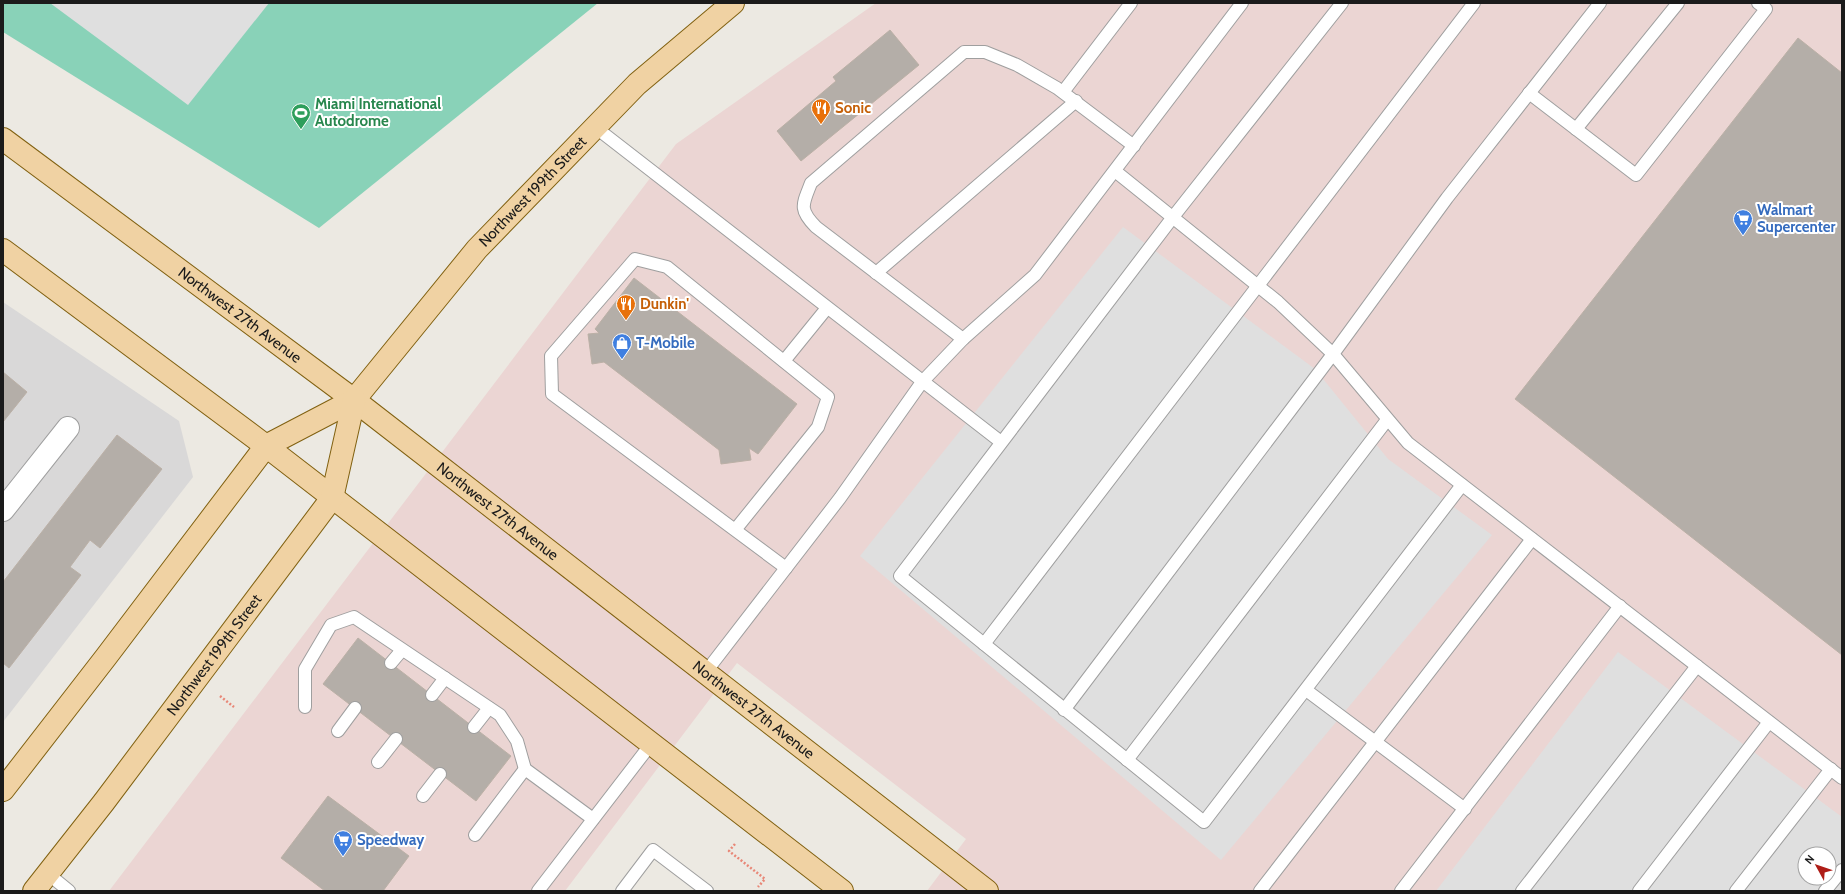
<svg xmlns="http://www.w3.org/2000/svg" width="1845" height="894" viewBox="0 0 1845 894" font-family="Cabin,sans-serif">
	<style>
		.residential { fill: #d9d8d8 }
		.commercial { fill: #ebd5d3; fill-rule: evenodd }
		.pitch { fill: #89d2b8 }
		.parking { fill: #dfdfdf; fill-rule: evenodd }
		.building { fill: #b4aea8; stroke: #bbb0a6 }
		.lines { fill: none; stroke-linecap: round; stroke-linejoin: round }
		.lane-casing { stroke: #9f9f9f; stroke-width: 14 }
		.street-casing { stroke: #9f9f9f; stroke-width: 24 }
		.primary-casing { stroke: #816111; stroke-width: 24 }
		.path { stroke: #e88777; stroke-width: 2.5; stroke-dasharray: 2 2; stroke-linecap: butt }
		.lane { stroke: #fff; stroke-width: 12 }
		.street { stroke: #fff; stroke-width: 22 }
		.primary { stroke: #f0d2a3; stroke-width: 22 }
		.labels { text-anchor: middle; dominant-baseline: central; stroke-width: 4; stroke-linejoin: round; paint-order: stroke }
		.leisure-label { font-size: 15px; font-weight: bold; fill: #27864d; stroke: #fff; text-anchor: start }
		.food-label { font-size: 15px; font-weight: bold; fill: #c56008; stroke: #fff; text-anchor: start }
		.street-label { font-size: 15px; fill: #1b1b1b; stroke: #fff }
		.shop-label { font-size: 15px; font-weight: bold; fill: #366cbe; stroke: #fff; text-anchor: start }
	</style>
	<rect width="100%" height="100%" fill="#ece9e2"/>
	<!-- residential -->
	<path class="residential" d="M3 302 179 421 193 477 3 722Z"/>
	<!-- commercial -->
	<path class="commercial" d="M876 3H1842V891H927L966 839 737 663 565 891H109L676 144ZM1805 854H1829V878H1805Z"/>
	<!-- pitch -->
	<path class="pitch" d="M3 3H598L319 228 3 32Z"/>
	<!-- parking -->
	<g class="parking">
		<path d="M50 3H269L188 105Z"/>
		<path d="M1123 227 1315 369 1388 459 1492 535 1221 860 860 556Z"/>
		<path d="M1618 652 1842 817V891H1436ZM1805 854H1829V878H1805Z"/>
	</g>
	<!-- building -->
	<g class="building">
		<path d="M890 30 919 65 801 161 777 131 836 81 833 77Z"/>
		<path d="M1798 38 1842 73V655L1515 399Z"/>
		<path d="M634 278 797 404 758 454 749 448 751 460 721 464 719 450 604 362 592 364 588 334 599 333 595 329Z"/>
		<path d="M3 372 27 392 3 422Z"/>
		<path d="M117 435 162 469 100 548 90 540 70 567 81 575 9 668 3 663V582Z"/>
		<path d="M358 638 511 756 476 801 323 684Z"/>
		<path d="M328 796 409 856 383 891H325L281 858Z"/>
	</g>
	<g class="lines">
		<defs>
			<g id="lane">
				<path d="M1342 3 1173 217 900 576 1204 822 1462 485"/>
				<path d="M1063 92 1131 3"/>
				<path d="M1529 93 1636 175 1766 9 1758 3"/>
				<path d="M595 127 1001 442"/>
				<path d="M1576 129 1678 3"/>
				<path d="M1115 171 1278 302 1333 354 1408 443 1842 778"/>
				<path d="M876 273 1076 101"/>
				<path d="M963 339 816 227C798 209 803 204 811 183L964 52H985L1017 65 1057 88 1134 146"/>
				<path d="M784 361 827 308"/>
				<path d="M735 530 818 427 828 397 667 267 635 259 551 356 552 394 786 568"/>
				<path d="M984 644 1474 3"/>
				<path d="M391 663 402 650"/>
				<path d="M705 673 840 498 922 382 963 339 1035 275 1242 3"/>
				<path d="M1306 690 1465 809"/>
				<path d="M432 695 445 678"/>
				<path d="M305 707V669L331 625 354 617 500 715 517 741 525 769 593 819"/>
				<path d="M1064 710 1333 354 1447 198 1600 3"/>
				<path d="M474 727 489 708"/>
				<path d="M338 731 355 708"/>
				<path d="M1127 760 1387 420"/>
				<path d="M378 762 396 739"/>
				<path d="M423 796 440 774"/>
				<path d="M475 835 525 769"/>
				<path d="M47 873 69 891"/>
				<path d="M538 891 651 744"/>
				<path d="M622 891 653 850 707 891"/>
				<path d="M1260 891 1532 539"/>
				<path d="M1401 891 1620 606"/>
				<path d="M1522 891 1697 666"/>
				<path d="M1639 891 1769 722"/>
				<path d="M1736 891 1831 769"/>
				<path d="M1825 891 1842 870"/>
			</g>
			<path id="street" d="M3 510 68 428"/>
			<g id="primary">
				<path id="s1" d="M3 139 354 400 987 891"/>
				<path d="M3 250 266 446 842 891"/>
				<path id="s2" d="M3 790 106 657 266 446 354 400 477 249 637 84 733 3"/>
				<path id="s3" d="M34 891 104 802 332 498 354 400"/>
			</g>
		</defs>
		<!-- lane casing -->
		<use href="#lane" class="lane-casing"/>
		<!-- street casing -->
		<use href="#street" class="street-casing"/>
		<!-- primary casing -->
		<use href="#primary" class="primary-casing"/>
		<!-- path -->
		<g class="path">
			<path d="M220 696 234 707"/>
			<path d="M735 844 729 851 765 879 758 887"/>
		</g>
		<!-- lane -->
		<use href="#lane" class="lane"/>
		<!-- street -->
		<use href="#street" class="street"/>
		<!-- primary -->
		<use href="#primary" class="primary"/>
	</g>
	<!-- icons -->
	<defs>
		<symbol id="restaurant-pin" viewBox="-11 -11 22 30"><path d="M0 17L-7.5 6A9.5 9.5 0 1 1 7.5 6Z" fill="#e8710a" stroke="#fff"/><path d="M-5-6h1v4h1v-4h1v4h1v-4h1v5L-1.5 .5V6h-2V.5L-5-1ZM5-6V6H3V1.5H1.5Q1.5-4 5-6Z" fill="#fff"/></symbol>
		<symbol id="stadium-pin" viewBox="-11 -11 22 30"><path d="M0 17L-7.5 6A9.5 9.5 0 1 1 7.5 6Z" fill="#2e9e5b" stroke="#fff"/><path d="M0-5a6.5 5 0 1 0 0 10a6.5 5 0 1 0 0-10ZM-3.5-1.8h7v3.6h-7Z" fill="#fff"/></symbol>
		<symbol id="supermarket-pin" viewBox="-11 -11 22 30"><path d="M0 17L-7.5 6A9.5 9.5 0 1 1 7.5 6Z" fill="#3f7fe0" stroke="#fff"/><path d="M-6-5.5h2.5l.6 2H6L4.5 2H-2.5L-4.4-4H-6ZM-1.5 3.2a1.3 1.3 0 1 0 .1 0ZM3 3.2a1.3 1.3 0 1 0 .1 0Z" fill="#fff"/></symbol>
		<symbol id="shop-pin" viewBox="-11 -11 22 30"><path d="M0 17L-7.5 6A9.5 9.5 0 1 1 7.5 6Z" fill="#3f7fe0" stroke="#fff"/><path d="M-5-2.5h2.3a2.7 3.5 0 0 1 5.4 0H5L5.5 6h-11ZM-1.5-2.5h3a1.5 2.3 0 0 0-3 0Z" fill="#fff"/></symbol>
	</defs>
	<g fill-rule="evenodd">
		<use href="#restaurant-pin" x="810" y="97" width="22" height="30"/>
		<use href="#stadium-pin" x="290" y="102" width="22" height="30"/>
		<use href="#supermarket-pin" x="1732" y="208" width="22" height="30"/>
		<use href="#restaurant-pin" x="615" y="293" width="22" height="30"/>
		<use href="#shop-pin" x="611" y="332" width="22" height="30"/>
		<use href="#supermarket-pin" x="332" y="829" width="22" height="30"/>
	</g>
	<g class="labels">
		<!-- leisure labels -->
		<g class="leisure-label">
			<text x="315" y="104">Miami International<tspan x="315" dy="17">Autodrome</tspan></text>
		</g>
		<!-- food labels -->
		<g class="food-label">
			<text x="835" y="108">Sonic</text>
			<text x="640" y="304">Dunkin'</text>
		</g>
		<!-- street labels -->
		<g class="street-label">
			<text stroke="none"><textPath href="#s2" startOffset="807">Northwest 199th Street</textPath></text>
			<text stroke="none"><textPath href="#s1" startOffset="295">Northwest 27th Avenue</textPath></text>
			<text stroke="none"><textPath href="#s1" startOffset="619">Northwest 27th Avenue</textPath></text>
			<text stroke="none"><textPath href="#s3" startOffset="297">Northwest 199th Street</textPath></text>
			<text stroke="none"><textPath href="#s1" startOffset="943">Northwest 27th Avenue</textPath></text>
		</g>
		<!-- shop labels -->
		<g class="shop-label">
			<text x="1757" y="210">Walmart<tspan x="1757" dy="17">Supercenter</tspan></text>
			<text x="636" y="343">T-Mobile</text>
			<text x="357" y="840">Speedway</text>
		</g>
	</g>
	<!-- border -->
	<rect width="1845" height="894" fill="none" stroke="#1b1b1b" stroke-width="8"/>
	<!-- north arrow -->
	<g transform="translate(1817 866) rotate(310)"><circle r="19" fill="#ffffff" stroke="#a4a4a4"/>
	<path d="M0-3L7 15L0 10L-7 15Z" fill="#af1d17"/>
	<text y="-6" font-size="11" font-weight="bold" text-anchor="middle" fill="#1b1b1b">N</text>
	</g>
</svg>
